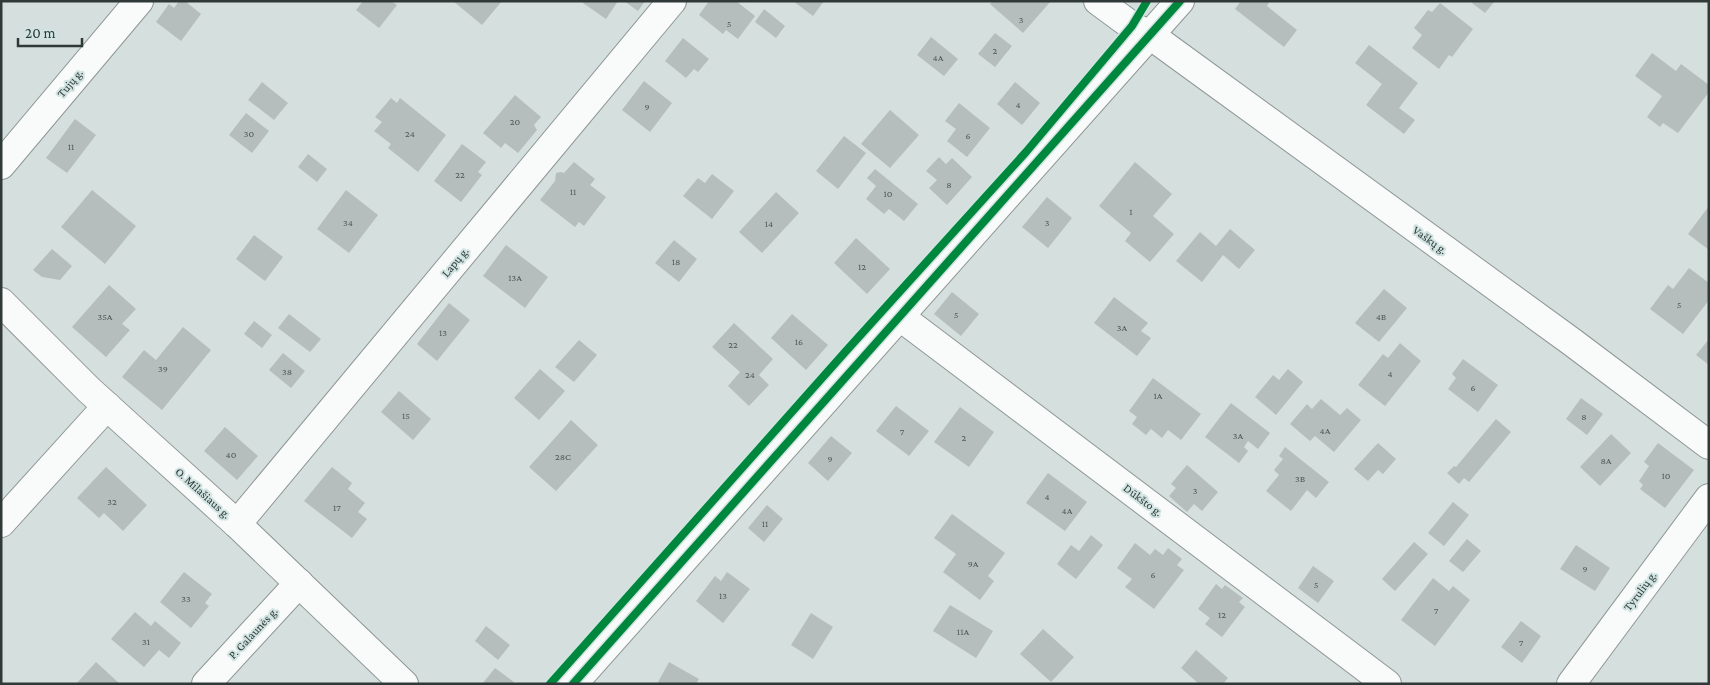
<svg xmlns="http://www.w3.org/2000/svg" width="1710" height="685" viewBox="0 0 1710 685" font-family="'Crimson Pro',serif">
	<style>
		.building { fill: #b5bebc }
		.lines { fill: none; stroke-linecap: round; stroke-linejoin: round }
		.minor-casing { stroke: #8f9795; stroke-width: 30 }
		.minor { stroke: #f9fafa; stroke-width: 28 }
		.cycleway-casing { stroke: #d0e4e1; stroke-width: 11 }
		.cycleway { stroke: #00873e; stroke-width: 8 }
		.labels { text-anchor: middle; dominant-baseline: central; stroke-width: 4; stroke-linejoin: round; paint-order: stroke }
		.number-label { font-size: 10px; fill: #525a59 }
		.street-label { font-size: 12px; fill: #313938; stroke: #d0e4e1 }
	</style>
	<rect width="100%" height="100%" fill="#d5e0de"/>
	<!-- building -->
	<g class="building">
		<path d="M179 1H185L201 14 181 41 156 22 169 4 174 8Z"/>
		<path d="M363 1H391L397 5 379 28 356 10Z"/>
		<path d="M453 1H502L482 25Z"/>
		<path d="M584 1H618L606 19 583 3Z"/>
		<path d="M624 1H645L638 11Z"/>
		<path d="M709 1H736L755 16 738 39 726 30 723 34 699 15Z"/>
		<path d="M793 1H824L813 16Z"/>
		<path d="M992 1H1051L1023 33 990 4Z"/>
		<path d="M1241 1H1270L1267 6 1297 30 1284 47 1235 9Z"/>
		<path d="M1473 1H1495L1485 13 1472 3Z"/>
		<path d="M1440 3 1473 29 1452 57 1449 55 1439 69 1412 48 1422 35 1414 28 1428 10 1432 12Z"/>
		<path d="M764 9 785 26 776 38 755 22Z"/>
		<path d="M995 33 1012 46 995 67 978 54Z"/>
		<path d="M931 37 958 59 944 76 917 55Z"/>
		<path d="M683 38 709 59 698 72 694 69 686 78 665 61Z"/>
		<path d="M1369 45 1418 83 1399 108 1415 120 1404 134 1366 105 1382 84 1355 63Z"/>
		<path d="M1652 53 1676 71 1681 64 1709 85V92L1678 133 1663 123 1660 127 1647 117 1662 96 1635 76Z"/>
		<path d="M644 81 672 103 650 132 622 110Z"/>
		<path d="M262 82 288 103 274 120 248 100Z"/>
		<path d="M1015 82 1040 103 1022 125 997 104Z"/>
		<path d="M515 95 541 117 534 125 537 130 518 153 505 143 501 148 483 133Z"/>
		<path d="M391 98 397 103 400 98 446 135 418 172 388 148 391 144 374 131 382 122 375 117Z"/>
		<path d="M959 103 990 128 967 157 947 141 956 129 945 121Z"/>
		<path d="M890 110 919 135 890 168 861 144Z"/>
		<path d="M246 113 269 131 252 153 229 135Z"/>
		<path d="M75 119 96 135 67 173 46 158Z"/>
		<path d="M844 136 866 153 838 189 816 171Z"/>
		<path d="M462 144 486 162 478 172 482 175 461 202 434 181Z"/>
		<path d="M308 154 327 169 317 182 298 167Z"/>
		<path d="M939 157 946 164 952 158 972 177 947 205 929 188 937 180 926 171Z"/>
		<path d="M574 162 595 179 590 185 606 197 584 226 579 222 575 227 540 200 555 181 556 173 561 172 564 173Z"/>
		<path d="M1135 162 1172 194 1153 216 1174 234 1150 262 1125 241 1131 233 1099 206Z"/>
		<path d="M875 169 918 204 904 221 889 209 884 214 866 199 876 186 867 178Z"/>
		<path d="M712 174 734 191 712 219 683 196 698 178 705 183Z"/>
		<path d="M92 190 136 226 105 264 61 227Z"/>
		<path d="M346 190 378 215 349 253 317 229Z"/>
		<path d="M776 192 799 213 762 253 739 232Z"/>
		<path d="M1047 197 1072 218 1048 248 1022 227Z"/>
		<path d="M1709 206V250L1688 234Z"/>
		<path d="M1230 229 1255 250 1239 269 1223 255 1202 282 1176 261 1200 232 1216 246Z"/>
		<path d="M254 235 283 257 265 281 236 259Z"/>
		<path d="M856 238 890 269 867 294 834 263Z"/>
		<path d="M674 240 697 259 679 282 655 263Z"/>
		<path d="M506 245 548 277 525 308 483 276Z"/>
		<path d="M52 249 72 266 60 280 42 277 33 270Z"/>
		<path d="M1689 268 1709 283V300L1683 334 1650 309 1668 285 1673 289Z"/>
		<path d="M109 285 136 309 122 324 130 330 106 357 72 327Z"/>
		<path d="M1384 289 1407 308 1379 342 1355 323Z"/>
		<path d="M952 292 979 314 961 336 934 314Z"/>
		<path d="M1114 297 1148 323 1141 331 1151 338 1137 356 1094 323Z"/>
		<path d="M449 303 470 320 437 361 417 344Z"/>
		<path d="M289 314 321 339 310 352 278 328Z"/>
		<path d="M792 314 828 345 806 370 771 338Z"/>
		<path d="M254 321 272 335 262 348 244 334Z"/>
		<path d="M734 323 773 359 759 375 769 385 749 406 728 386 740 372 712 347Z"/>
		<path d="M183 327 211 350 162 410 122 377 144 350 156 360Z"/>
		<path d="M1709 339V365L1696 355Z"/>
		<path d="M579 340 597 355 574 382 555 367Z"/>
		<path d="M1400 343 1421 361 1385 406 1358 385 1383 354 1388 358Z"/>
		<path d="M283 353 305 371 291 388 269 370Z"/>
		<path d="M1463 359 1498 385 1478 412 1448 389 1456 378 1452 374Z"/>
		<path d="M540 369 565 391 539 420 514 398Z"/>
		<path d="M1288 369 1303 382 1276 415 1255 397 1273 375 1279 380Z"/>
		<path d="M1153 378 1201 414 1181 440 1168 430 1162 438 1151 429 1146 435 1132 424 1137 417 1129 411Z"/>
		<path d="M399 391 431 419 413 440 381 412Z"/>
		<path d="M1581 398 1603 414 1587 435 1566 419Z"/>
		<path d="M1321 399 1340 415 1347 408 1361 420 1334 452 1315 436 1310 441 1290 424 1307 404 1312 409Z"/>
		<path d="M1231 403 1270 433 1258 449 1248 441 1244 447 1248 451 1239 463 1205 437Z"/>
		<path d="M896 406 929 431 909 456 876 431Z"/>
		<path d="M960 407 994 432 969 467 934 442Z"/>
		<path d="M1496 419 1511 432 1469 482 1464 478 1459 484 1447 473 1454 466 1456 467Z"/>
		<path d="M571 420 598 445 556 491 529 467Z"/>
		<path d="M225 427 258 456 237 480 204 451Z"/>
		<path d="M1611 434 1631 453 1600 486 1580 467Z"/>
		<path d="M831 436 852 453 828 481 808 463Z"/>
		<path d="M1378 443 1396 459 1383 474 1378 470 1368 481 1354 469Z"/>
		<path d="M1658 443 1694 470 1665 508 1640 489 1643 485 1639 481 1649 466 1644 462Z"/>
		<path d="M1285 447 1329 482 1316 498 1307 490 1291 511 1266 491 1279 475 1274 470 1283 459 1279 456Z"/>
		<path d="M1187 465 1218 492 1202 511 1194 504 1187 512 1169 496 1176 488 1171 484Z"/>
		<path d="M106 467 147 505 123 531 104 513 99 518 77 498Z"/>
		<path d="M332 467 352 483 348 489 365 503 358 512 367 519 352 538 304 501Z"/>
		<path d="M1048 473 1087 502 1065 531 1026 503Z"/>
		<path d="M1453 502 1469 515 1444 546 1428 533Z"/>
		<path d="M767 505 783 519 764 542 748 528Z"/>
		<path d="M952 514 1005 553 988 576 994 581 980 600 943 572 956 554 934 538Z"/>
		<path d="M1091 535 1103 545 1076 579 1057 564 1071 545 1079 551Z"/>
		<path d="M1467 539 1481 551 1463 572 1449 561Z"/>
		<path d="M1414 542 1428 554 1395 591 1382 579Z"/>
		<path d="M1135 543 1150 555 1155 549 1163 555 1168 548 1182 559 1177 565 1184 570 1154 609 1125 587 1132 579 1117 568Z"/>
		<path d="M1576 545 1610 568 1595 591 1560 569Z"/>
		<path d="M1313 566 1334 581 1318 603 1298 588Z"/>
		<path d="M184 572 212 594 205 603 209 606 191 628 160 602Z"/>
		<path d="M727 572 750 589 723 623 696 601 715 576 721 581Z"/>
		<path d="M1433 578 1449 591 1453 586 1470 600 1435 646 1401 620Z"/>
		<path d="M1216 584 1222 589 1225 585 1243 598 1239 602 1245 607 1222 637 1205 624 1210 618 1198 609Z"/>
		<path d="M950 605 993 631 976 658 933 631Z"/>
		<path d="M135 612 151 626 155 621 181 643 169 658 159 650 144 667 111 639Z"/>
		<path d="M811 613 833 627 813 659 791 645Z"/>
		<path d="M1521 621 1541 636 1522 663 1501 647Z"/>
		<path d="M486 626 510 645 498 660 475 641Z"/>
		<path d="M1043 629 1074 657 1051 682 1020 654Z"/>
		<path d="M1196 650 1228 678 1223 684H1199L1181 668Z"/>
		<path d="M96 662 120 684H76Z"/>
		<path d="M669 662 699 679 696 684H657Z"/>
		<path d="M495 668 514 682 513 684H482Z"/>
	</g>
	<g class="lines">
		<defs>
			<g id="minor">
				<path d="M1098 1 1132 26 1150 35 1572 342 1709 445"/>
				<path d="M1 165 139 1"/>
				<path d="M1 302 89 390 237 524 404 684"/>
				<path d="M899 316 1387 684"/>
				<path d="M1 523 107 406"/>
				<path d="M237 524 672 1"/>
				<path d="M206 684 299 583"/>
				<path d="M573 684 1180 1"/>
				<path d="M1571 684 1709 498"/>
			</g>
		</defs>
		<!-- minor casing -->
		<use href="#minor" class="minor-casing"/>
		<!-- minor -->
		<use href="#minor" class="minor"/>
		<defs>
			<g id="cycleway">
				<path d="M550 684 846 351 1026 152 1132 26 1147 1"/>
				<path d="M573 684 1180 1"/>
			</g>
		</defs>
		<!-- cycleway casing -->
		<use href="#cycleway" class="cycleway-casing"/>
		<!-- cycleway -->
		<use href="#cycleway" class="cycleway"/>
	</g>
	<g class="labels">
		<!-- number labels -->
		<g class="number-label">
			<text x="1021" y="19">3</text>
			<text x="729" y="23">5</text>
			<text x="995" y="50">2</text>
			<text x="938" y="57">4A</text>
			<text x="1018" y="104">4</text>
			<text x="647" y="106">9</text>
			<text x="515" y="121">20</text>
			<text x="249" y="133">30</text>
			<text x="410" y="133">24</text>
			<text x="968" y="135">6</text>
			<text x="71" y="146">11</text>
			<text x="460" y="174">22</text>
			<text x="949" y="184">8</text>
			<text x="573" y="191">11</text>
			<text x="888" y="193">10</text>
			<text x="1131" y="211">1</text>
			<text x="348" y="222">34</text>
			<text x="1047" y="222">3</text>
			<text x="769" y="223">14</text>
			<text x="676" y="261">18</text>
			<text x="862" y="266">12</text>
			<text x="515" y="277">13A</text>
			<text x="1679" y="304">5</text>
			<text x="956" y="314">5</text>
			<text x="105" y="316">35A</text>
			<text x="1381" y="316">4B</text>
			<text x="1122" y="327">3A</text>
			<text x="443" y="332">13</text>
			<text x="799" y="341">16</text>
			<text x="733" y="344">22</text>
			<text x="163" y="368">39</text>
			<text x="287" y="371">38</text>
			<text x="1390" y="373">4</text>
			<text x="750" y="374">24</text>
			<text x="1473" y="387">6</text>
			<text x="1158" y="395">1A</text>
			<text x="406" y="415">15</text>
			<text x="1584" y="416">8</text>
			<text x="1325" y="430">4A</text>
			<text x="902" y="431">7</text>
			<text x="1238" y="435">3A</text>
			<text x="964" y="437">2</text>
			<text x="231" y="454">40</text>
			<text x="563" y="456">28C</text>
			<text x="830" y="458">9</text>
			<text x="1606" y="460">8A</text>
			<text x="1666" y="475">10</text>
			<text x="1300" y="478">3B</text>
			<text x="1195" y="490">3</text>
			<text x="1047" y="496">4</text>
			<text x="112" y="501">32</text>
			<text x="337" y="507">17</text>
			<text x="1067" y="510">4A</text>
			<text x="765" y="523">11</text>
			<text x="973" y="563">9A</text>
			<text x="1585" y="568">9</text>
			<text x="1153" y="574">6</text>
			<text x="1316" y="584">5</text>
			<text x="723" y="595">13</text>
			<text x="186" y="598">33</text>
			<text x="1436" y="610">7</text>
			<text x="1222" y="614">12</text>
			<text x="963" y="631">11A</text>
			<text x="146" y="641">31</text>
			<text x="1521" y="642">7</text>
		</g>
		<!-- street labels -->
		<g class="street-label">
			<text transform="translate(70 83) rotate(-50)">Tujų g.</text>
			<text transform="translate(1430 240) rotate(36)">Vaškų g.</text>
			<text transform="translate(455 262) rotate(-50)">Lapų g.</text>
			<text transform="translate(203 493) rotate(42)">O. Milašiaus g.</text>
			<text transform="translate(1143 500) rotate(37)">Dūkšto g.</text>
			<text transform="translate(1640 591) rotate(-53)">Tyrulių g.</text>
			<text transform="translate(253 633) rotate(-47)">P. Galaunės g.</text>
		</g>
	</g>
	<!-- border -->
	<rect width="1710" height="685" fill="none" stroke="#313938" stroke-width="5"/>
	<!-- scale -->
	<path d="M18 38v8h64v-8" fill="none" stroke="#313938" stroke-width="2.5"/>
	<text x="25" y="38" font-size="15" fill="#313938" stroke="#d0e4e1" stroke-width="4" paint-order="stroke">20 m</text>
</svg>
